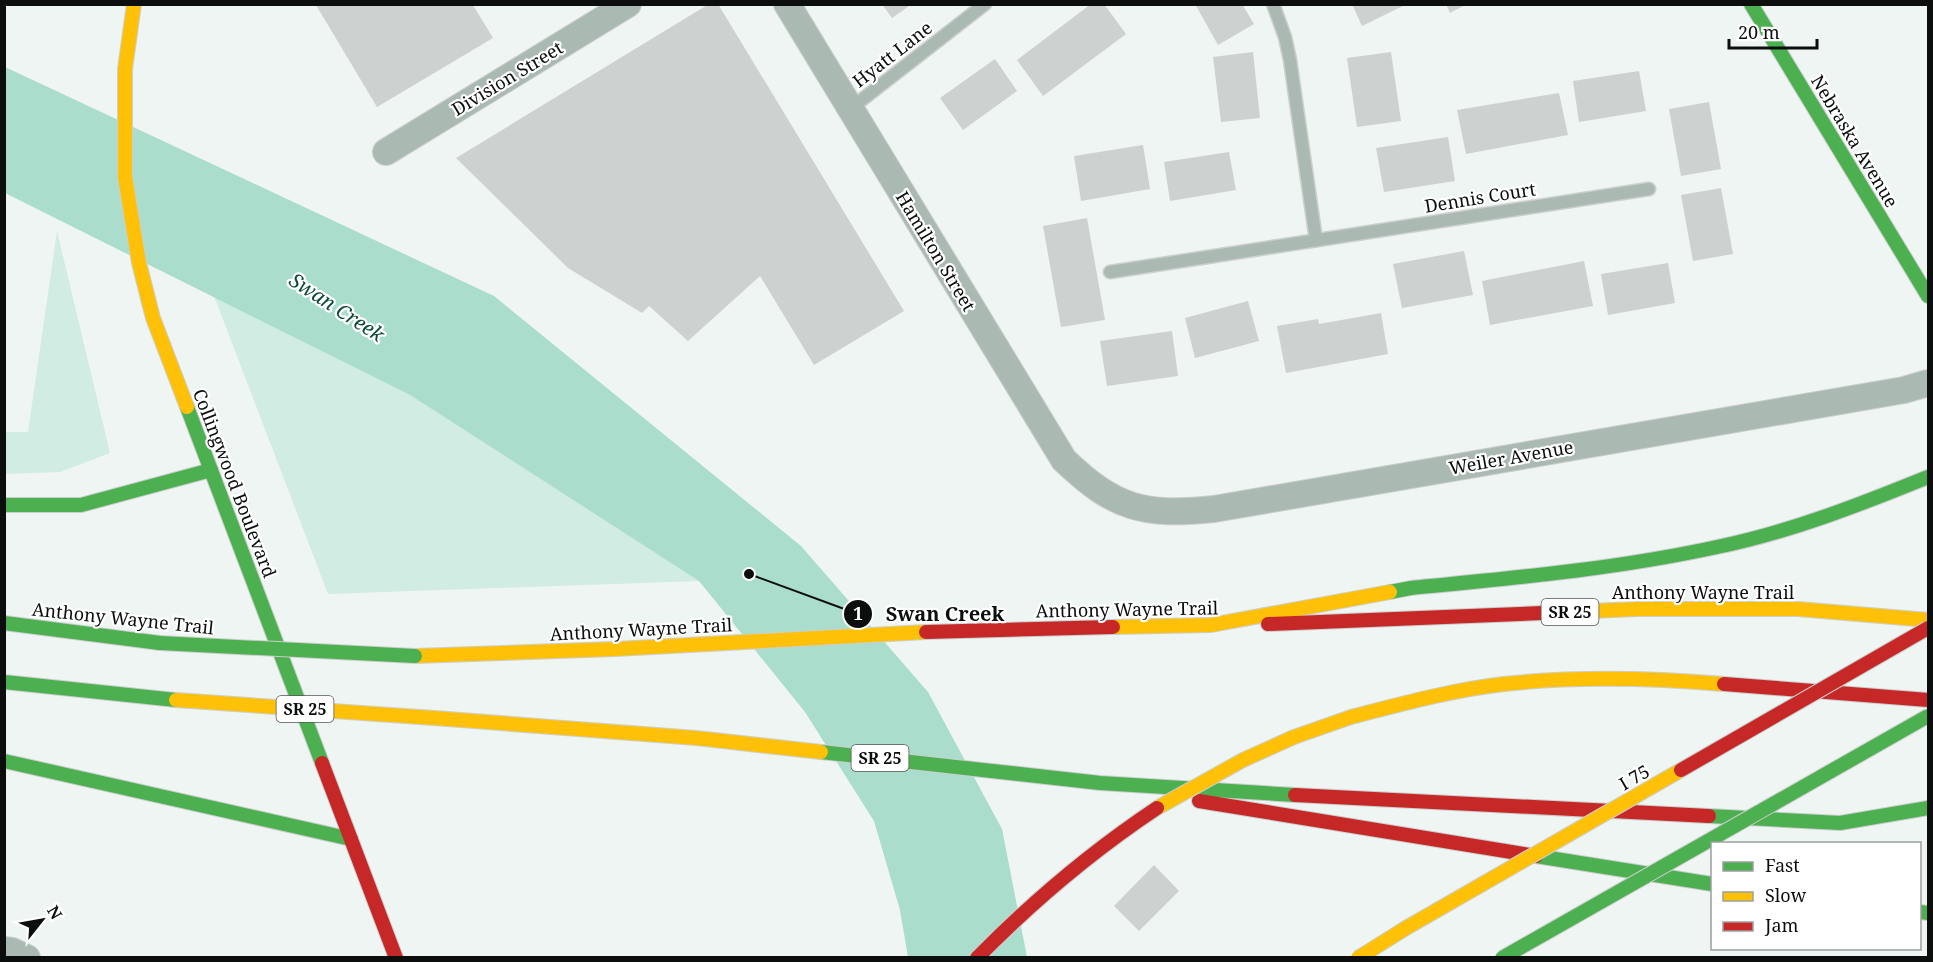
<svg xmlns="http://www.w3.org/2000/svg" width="1933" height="962" viewBox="0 0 1933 962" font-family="'Noto Serif',serif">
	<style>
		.green { fill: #d1ece2 }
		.water { fill: #aaddcb }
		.building { fill: #cdd2d0 }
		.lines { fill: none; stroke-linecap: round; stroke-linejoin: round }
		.lane-casing { stroke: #cbcfcd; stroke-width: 15 }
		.street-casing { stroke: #cbcfcd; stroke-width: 28 }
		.fast-casing { stroke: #cbcfcd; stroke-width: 16 }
		.slow-casing { stroke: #cbcfcd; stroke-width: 16 }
		.jam-casing { stroke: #cbcfcd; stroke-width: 16 }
		.lane { stroke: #abb9b3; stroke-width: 12 }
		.street { stroke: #abb9b3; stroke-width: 26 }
		.fast { stroke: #4caf50; stroke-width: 14 }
		.slow { stroke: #ffc107; stroke-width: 14 }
		.jam { stroke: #c62828; stroke-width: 14 }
		.fast-bridge-casing { stroke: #cbcfcd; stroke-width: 16; stroke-linecap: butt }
		.slow-bridge-casing { stroke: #cbcfcd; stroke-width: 16; stroke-linecap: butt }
		.jam-bridge-casing { stroke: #cbcfcd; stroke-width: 16; stroke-linecap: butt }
		.fast-bridge { stroke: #4caf50; stroke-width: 14 }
		.slow-bridge { stroke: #ffc107; stroke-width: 14 }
		.jam-bridge { stroke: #c62828; stroke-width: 14 }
		.labels { text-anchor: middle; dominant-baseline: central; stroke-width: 4.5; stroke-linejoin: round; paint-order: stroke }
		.shield { fill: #fff; stroke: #545656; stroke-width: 1.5 }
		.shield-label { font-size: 16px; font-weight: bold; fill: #0b0e0d }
		.street-label { font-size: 18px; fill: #0b0e0d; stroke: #fff }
		.water-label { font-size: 20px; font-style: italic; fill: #0e4a3a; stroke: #fff }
		.leader { fill: none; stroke: #0b0e0d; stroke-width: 2 }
		.callout-dot { fill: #0b0e0d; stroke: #fff; stroke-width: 2 }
		.mark-label { font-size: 18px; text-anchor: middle; font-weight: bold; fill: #fff }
		.callout-label { font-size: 20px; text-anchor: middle; font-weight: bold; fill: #0b0e0d; stroke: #fff; stroke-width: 4.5; stroke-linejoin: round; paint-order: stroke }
	</style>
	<rect width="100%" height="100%" fill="#eff5f2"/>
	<!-- green -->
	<g class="green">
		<path d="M57 231 110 453 60 472 5 474V432H28Z"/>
		<path d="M214 296 410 395 699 581 328 594Z"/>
	</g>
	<!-- water -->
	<path class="water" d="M5 67 494 296 801 546 928 692 1002 829 1027 957H908L900 910 874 821 805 712 699 581 410 395 5 193Z"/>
	<!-- building -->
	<g class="building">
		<path d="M709 4H718L904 311 814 365 760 276 688 341 649 306 642 313 568 268 456 158Z"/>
		<path d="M882 4H912L892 18Z"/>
		<path d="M1091 4H1104L1126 34 1043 96 1017 60Z"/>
		<path d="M1195 4H1242L1254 24 1218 45Z"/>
		<path d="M1352 4H1407L1362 26Z"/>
		<path d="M1446 4H1467L1450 13Z"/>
		<path d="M316 5H473L493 38 377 107Z"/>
		<path d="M1253 52 1260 118 1221 122 1213 57Z"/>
		<path d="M1391 52 1401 121 1357 127 1347 58Z"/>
		<path d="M995 59 1017 91 963 130 940 98Z"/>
		<path d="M1639 71 1646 111 1579 122 1573 81Z"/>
		<path d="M1559 93 1568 135 1466 154 1457 110Z"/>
		<path d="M1709 102 1721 169 1681 176 1669 109Z"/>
		<path d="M1448 137 1455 181 1384 192 1376 148Z"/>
		<path d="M1143 145 1150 189 1081 201 1074 156Z"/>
		<path d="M1229 152 1236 190 1170 201 1164 162Z"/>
		<path d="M1721 188 1733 254 1693 261 1681 195Z"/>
		<path d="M1087 218 1105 320 1061 327 1043 226Z"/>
		<path d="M1464 251 1473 295 1402 308 1393 264Z"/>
		<path d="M1584 261 1593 306 1490 325 1482 281Z"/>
		<path d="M1668 263 1675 303 1608 315 1601 274Z"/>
		<path d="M1248 301 1259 341 1195 358 1185 318Z"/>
		<path d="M1381 313 1388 354 1286 373 1277 326 1318 319 1319 324Z"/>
		<path d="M1172 331 1178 376 1107 386 1100 341Z"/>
		<path d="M1154 865 1179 891 1139 931 1114 906Z"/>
	</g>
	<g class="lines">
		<defs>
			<g id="lane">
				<path d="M1273 4 1285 37 1290 60 1316 240"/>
				<path d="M850 109 985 4"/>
				<path d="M1110 272 1649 189"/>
			</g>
			<g id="street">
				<path d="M787 4 1064 460C1115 509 1144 516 1214 509L1904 390 1928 383"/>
				<path d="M386 152 628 4"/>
				<path d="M4 950 12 951 27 958"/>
			</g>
			<g id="fast">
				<path d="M1751 4 1928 296"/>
				<path d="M187 407 322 763"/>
				<path d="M4 505H81L211 470"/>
				<path d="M1390 592 1411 588C1514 578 1616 569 1717 547 1790 532 1859 505 1928 477"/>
				<path d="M4 623 160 643"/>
				<path d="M4 682 176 700"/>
				<path d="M821 752 1100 783 1295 795"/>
				<path d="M4 761 351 839"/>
				<path d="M1709 816 1840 823 1928 808"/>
				<path d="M1536 856 1712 884"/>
				<path d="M1920 912 1928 913"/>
			</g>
			<g id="slow">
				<path d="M134 4 125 69V177L139 263 153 318 187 407"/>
				<path d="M1567 612 1638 609H1798L1928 620"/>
				<path d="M1113 627 1211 625 1390 592"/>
				<path d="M415 656 616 649 926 632"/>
				<path d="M1351 717C1401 704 1452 690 1504 684 1577 676 1651 678 1724 684"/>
				<path d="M434 718 696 738 821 752"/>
			</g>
			<g id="jam">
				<path d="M1268 624 1567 612"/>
				<path d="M926 632 1113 627"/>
				<path d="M1724 684 1928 700"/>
				<path d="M322 763 396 958"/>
				<path d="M1295 795 1709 816"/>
				<path d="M1199 801 1536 856"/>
			</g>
		</defs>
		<!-- lane casing -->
		<use href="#lane" class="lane-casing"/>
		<!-- street casing -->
		<use href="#street" class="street-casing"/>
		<!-- fast casing -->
		<use href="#fast" class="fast-casing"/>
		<!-- slow casing -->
		<use href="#slow" class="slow-casing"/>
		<!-- jam casing -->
		<use href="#jam" class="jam-casing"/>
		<!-- lane -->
		<use href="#lane" class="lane"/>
		<!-- street -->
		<use href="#street" class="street"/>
		<!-- fast -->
		<use href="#fast" class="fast"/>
		<!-- slow -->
		<use href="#slow" class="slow"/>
		<!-- jam -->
		<use href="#jam" class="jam"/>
		<defs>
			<g id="fast-bridge">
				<path d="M160 643 415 656"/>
				<path d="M1502 958 1928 716"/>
			</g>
			<g id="slow-bridge">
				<path d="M176 700 434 718"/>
				<path d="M1157 808 1243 760 1294 737 1351 717"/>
				<path d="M1358 958 1406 928 1681 770"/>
			</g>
			<g id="jam-bridge">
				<path d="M1681 770 1928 628"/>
				<path d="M977 958C1032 902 1091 852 1157 808"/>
			</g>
		</defs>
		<!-- fast-bridge casing -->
		<use href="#fast-bridge" class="fast-bridge-casing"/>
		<!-- slow-bridge casing -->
		<use href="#slow-bridge" class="slow-bridge-casing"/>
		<!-- jam-bridge casing -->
		<use href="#jam-bridge" class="jam-bridge-casing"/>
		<!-- fast-bridge -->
		<use href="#fast-bridge" class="fast-bridge"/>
		<!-- slow-bridge -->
		<use href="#slow-bridge" class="slow-bridge"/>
		<!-- jam-bridge -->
		<use href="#jam-bridge" class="jam-bridge"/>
	</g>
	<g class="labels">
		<!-- shield labels -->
		<g class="shield">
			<rect x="1541.5" y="599" width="57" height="26" rx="4.5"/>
			<rect x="276.5" y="696" width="57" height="26" rx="4.5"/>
			<rect x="851.5" y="745" width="57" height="26" rx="4.5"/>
		</g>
		<g class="shield-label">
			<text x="1570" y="612">SR 25</text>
			<text x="305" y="709">SR 25</text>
			<text x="880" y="758">SR 25</text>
		</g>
		<!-- street labels -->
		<g class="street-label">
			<text transform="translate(892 54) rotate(-38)">Hyatt Lane</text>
			<text transform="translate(507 78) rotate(-31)">Division Street</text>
			<text transform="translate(1855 141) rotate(59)">Nebraska Avenue</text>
			<text transform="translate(1480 197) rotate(-9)">Dennis Court</text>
			<text transform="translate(936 251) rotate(59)">Hamilton Street</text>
			<text transform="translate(1511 457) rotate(-10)">Weiler Avenue</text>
			<text transform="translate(235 483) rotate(69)">Collingwood Boulevard</text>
			<text x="1703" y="592">Anthony Wayne Trail</text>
			<text transform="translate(1127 609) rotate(-1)">Anthony Wayne Trail</text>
			<text transform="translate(123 618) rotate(6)">Anthony Wayne Trail</text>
			<text transform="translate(641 629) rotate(-3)">Anthony Wayne Trail</text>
			<text transform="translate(1634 777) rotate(-30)">I 75</text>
		</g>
		<!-- water labels -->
		<g class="water-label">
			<text transform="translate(337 307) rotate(33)">Swan Creek</text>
		</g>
	</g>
	<!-- callouts -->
	<path class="leader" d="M749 574L858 614"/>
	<g class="callout-dot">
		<circle cx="749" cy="574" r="6"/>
		<circle cx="858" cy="614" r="15"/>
	</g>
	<g class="mark-label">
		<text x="858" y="620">1</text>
	</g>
	<g class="callout-label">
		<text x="945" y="621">Swan Creek</text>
	</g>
	<!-- border -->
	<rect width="1933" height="962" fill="none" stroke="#0b0e0d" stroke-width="12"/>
	<!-- legend -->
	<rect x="1711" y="842" width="210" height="108" fill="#ffffff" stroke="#9d9f9e" stroke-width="1.5"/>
	<rect x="1723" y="862" width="30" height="9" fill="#4caf50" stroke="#9d9f9e" stroke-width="1.5"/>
	<text x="1765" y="872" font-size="18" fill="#0b0e0d">Fast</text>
	<rect x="1723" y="892" width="30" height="9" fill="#ffc107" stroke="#9d9f9e" stroke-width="1.5"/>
	<text x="1765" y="902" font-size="18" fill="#0b0e0d">Slow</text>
	<rect x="1723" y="922" width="30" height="9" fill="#c62828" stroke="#9d9f9e" stroke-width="1.5"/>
	<text x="1765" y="932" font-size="18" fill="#0b0e0d">Jam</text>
	<!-- north arrow -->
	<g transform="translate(42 920) rotate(59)" stroke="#ffffff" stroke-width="4.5" paint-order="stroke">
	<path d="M0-4.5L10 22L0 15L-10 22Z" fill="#0b0e0d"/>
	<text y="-9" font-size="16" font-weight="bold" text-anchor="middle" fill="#0b0e0d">N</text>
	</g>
	<!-- scale -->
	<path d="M1729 39v9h88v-9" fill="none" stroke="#0b0e0d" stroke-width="3"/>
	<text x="1738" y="39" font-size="18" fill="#0b0e0d" stroke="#ffffff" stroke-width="4.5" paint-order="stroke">20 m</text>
</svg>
